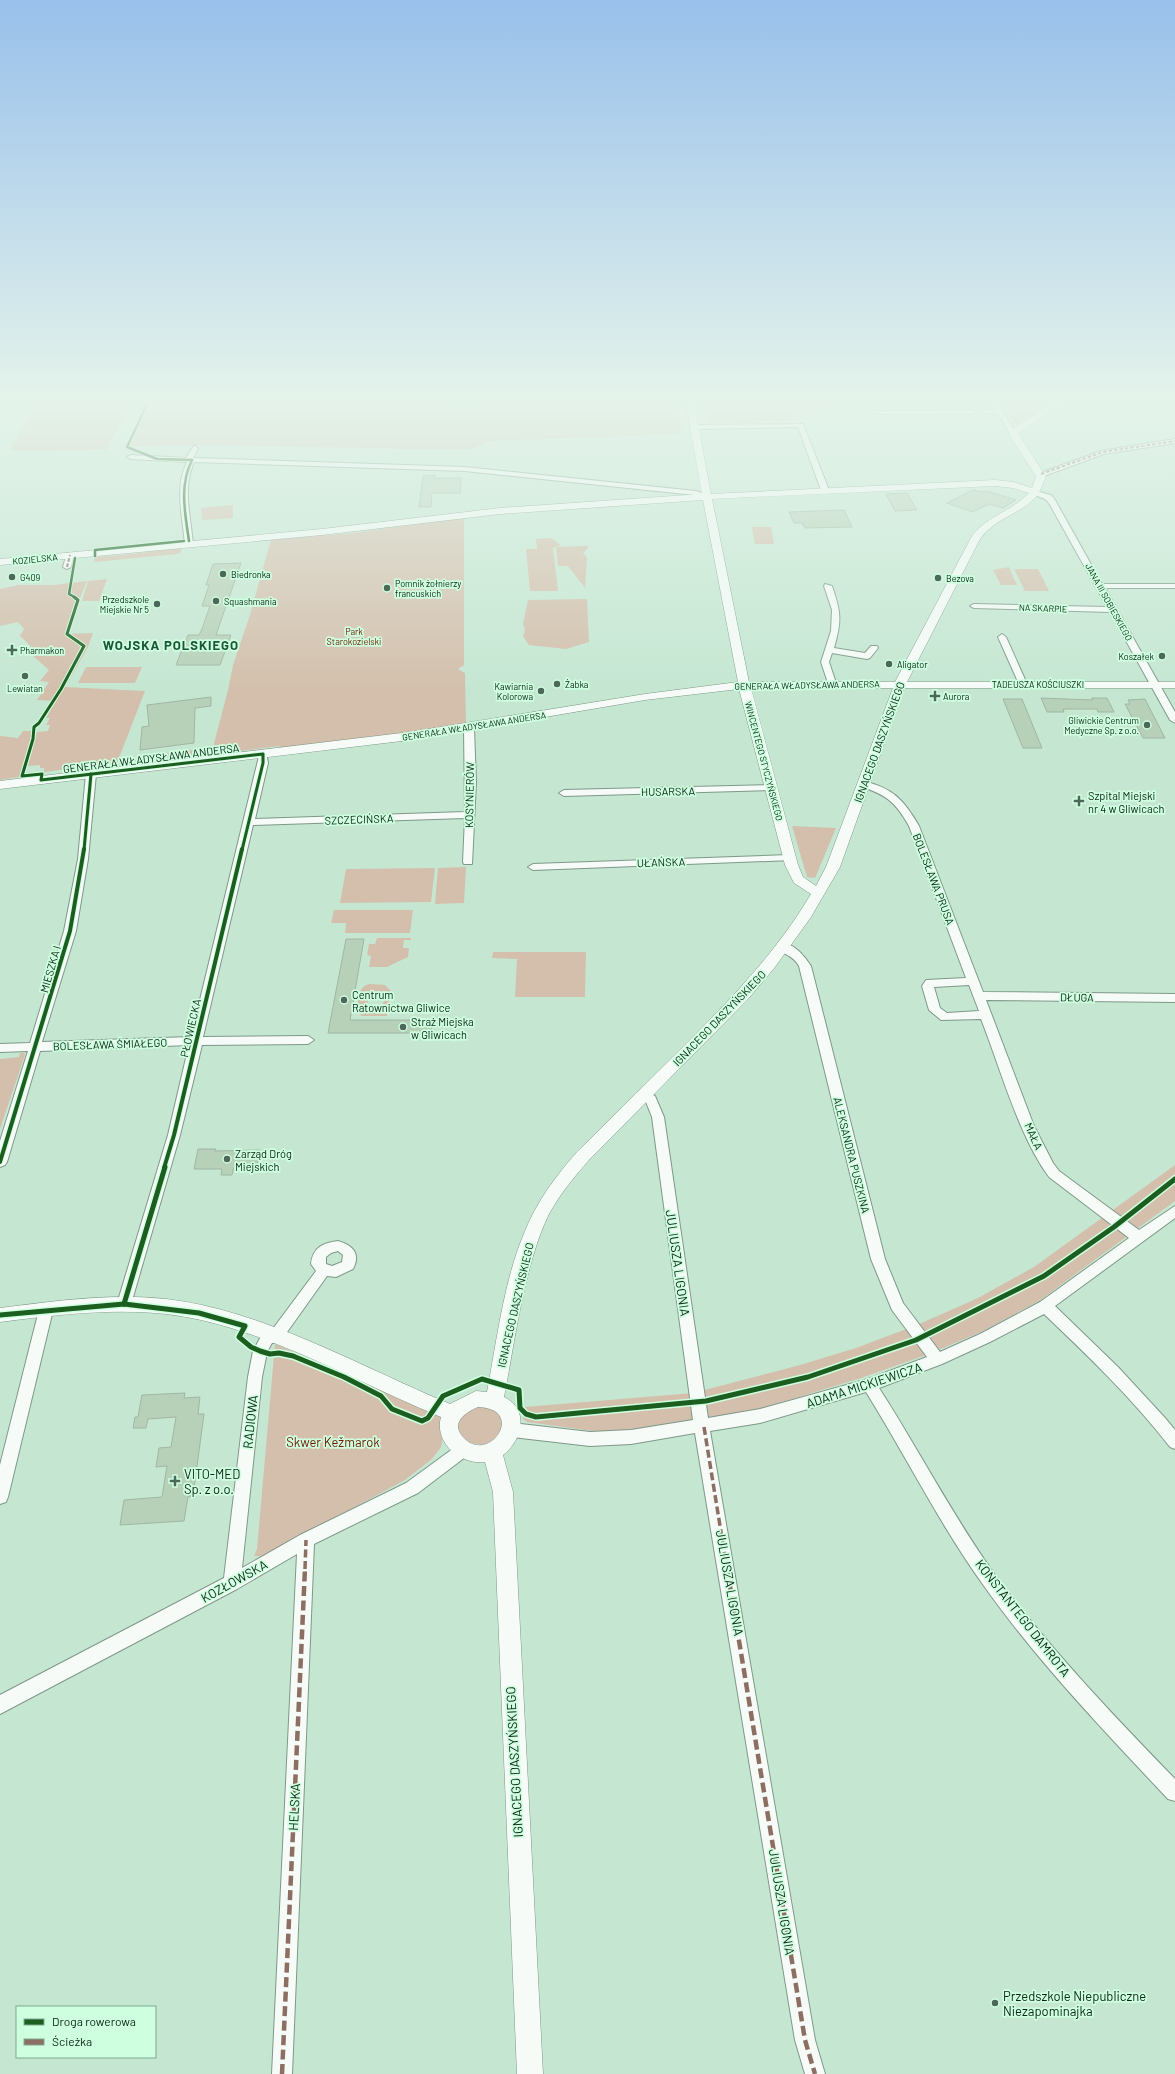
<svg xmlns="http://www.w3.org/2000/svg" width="1175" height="2074" viewBox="0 0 1175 2074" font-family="Barlow,sans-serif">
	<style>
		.green { fill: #d3bfac }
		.water { fill: #c1d1f0 }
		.building { fill: #b7d1b8; stroke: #a0b6a3 }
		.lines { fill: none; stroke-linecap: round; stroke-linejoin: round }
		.minor-casing { stroke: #7e9888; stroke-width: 2 }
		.tertiary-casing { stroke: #7e9888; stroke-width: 1 }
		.minor { fill: #f6fbf8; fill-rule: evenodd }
		.tertiary { fill: #f6fbf8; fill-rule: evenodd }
		.quiet-far2 { stroke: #8d6e63; stroke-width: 2; stroke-dasharray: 3.5 2; stroke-linecap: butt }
		.quiet-far1 { stroke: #8d6e63; stroke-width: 3.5; stroke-dasharray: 8 3.5; stroke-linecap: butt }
		.quiet { stroke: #8d6e63; stroke-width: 4.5; stroke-dasharray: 10 4.5; stroke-linecap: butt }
		.cycleway-far3-casing { stroke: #ceffdf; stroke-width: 4 }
		.cycleway-far2-casing { stroke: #ceffdf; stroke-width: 5 }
		.cycleway-far1-casing { stroke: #ceffdf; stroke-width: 6 }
		.cycleway-casing { stroke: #ceffdf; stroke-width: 8 }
		.cycleway-far3 { stroke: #1b5e20; stroke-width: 2.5 }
		.cycleway-far2 { stroke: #1b5e20; stroke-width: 3 }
		.cycleway-far1 { stroke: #1b5e20; stroke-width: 4 }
		.cycleway { stroke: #1b5e20; stroke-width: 5 }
		.poi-dot { fill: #4c6858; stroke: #ceffdf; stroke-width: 1.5 }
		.labels { text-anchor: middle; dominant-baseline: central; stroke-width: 3.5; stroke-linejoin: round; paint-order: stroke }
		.far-street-label { font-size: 9px; fill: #0b2416; stroke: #ceffdf }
		.far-poi-label { font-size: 9px; fill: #0b2416; stroke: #ceffdf; text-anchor: start }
		.far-park-label { font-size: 9px; fill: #6f1b00; stroke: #ceffdf }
		.street-label { font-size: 11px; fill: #0b2416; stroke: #ceffdf }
		.poi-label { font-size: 11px; fill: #0b2416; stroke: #ceffdf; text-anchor: start }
		.far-district-label { font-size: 13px; font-weight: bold; letter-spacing: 1px; fill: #195737; stroke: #ceffdf }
		.near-street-label { font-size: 13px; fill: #0b2416; stroke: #ceffdf }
		.near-park-label { font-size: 13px; fill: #6f1b00; stroke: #ceffdf }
		.near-poi-label { font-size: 13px; fill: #0b2416; stroke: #ceffdf; text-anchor: start }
	</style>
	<rect width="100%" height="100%" fill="#c5e7d2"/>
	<!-- green -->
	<g class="green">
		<path d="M42 398H134L106 450 9 451Z"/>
		<path d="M152 398H675L682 434 492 441 474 448 460 450 207 445 129 446 128 444Z"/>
		<path d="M702 398H882L879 399 880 401 863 404 858 401 823 408 822 412 791 413 794 420 778 422 770 420 762 422 718 423 707 421Z"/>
		<path d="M1001 400H1057L1016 425 1010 421H1013Z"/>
		<path d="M233 505V518L202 520 201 508Z"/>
		<path d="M464 517V665L458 669 465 673 466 725 280 749 279 746 211 755 228 690 233 665 249 618 271 540 353 533Z"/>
		<path d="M752 527H771L774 544H755Z"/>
		<path d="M551 538 561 545 553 548 558 591H530L526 549H537L536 539Z"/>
		<path d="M587 545 588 548 583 553 587 558 585 588 568 566H558L556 547 585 546Z"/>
		<path d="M181 548V553L177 554 94 562 95 557 123 555Z"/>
		<path d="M1009 567 1017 585H1001L993 570Z"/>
		<path d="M1014 569H1038L1049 591H1025Z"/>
		<path d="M107 579 99 601H82L88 581Z"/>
		<path d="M87 581 65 634 93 633 88 647 65 687 145 691 117 763 44 772V768H40V765L28 766 37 732 48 731 50 725H46L50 718H46L56 701 37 700 49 682 40 681 49 670 33 656 37 652 20 636 24 629 18 622 0 626V589L19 585H54Z"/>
		<path d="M587 599 589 642 566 649 529 645 523 636 525 630 523 624 528 600Z"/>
		<path d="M86 667H142L135 683H78Z"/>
		<path d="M23 731H31V737L19 777 0 780V736L18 738Z"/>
		<path d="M191 750 198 752 199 754 135 761V758Z"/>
		<path d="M792 826 836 828 815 878 807 877Z"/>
		<path d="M466 867 464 903 435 904 438 868Z"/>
		<path d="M435 868 431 902 340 903 346 869Z"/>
		<path d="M334 910H413L410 933H345L346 923H331Z"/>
		<path d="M377 938H411V940H404L403 948H409L408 957 387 967H369L371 956 367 955 369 944H375Z"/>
		<path d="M493 952H586L585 997H515L517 959 492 958Z"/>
		<path d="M370 984 385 985 391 991 387 1016H362L357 1012 366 1009 382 1010 384 999H368L367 1007 357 1011C359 1000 357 986 370 984Z"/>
		<path d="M20 1053H24L25 1055 0 1129V1059L19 1057Z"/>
		<path d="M1175 1165V1201L1039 1301 981 1332 929 1354 861 1378 753 1411 636 1431 599 1432 527 1422 523 1419 525 1407 693 1393 800 1365 856 1348 917 1325 978 1298 1034 1267Z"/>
		<path d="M275 1344 447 1418 441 1447 432 1459 405 1480 264 1556H254L257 1549Z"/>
		<path d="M478 1406 492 1408 501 1416 503 1428C500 1432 498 1436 495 1439 481 1453 448 1439 460 1418 463 1413 473 1409 478 1406Z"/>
	</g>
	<!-- water -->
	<path class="water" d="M434 398H492L493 402 435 401Z"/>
	<!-- building -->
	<g class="building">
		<path d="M435 475 434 478H461L460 493H432L431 507H419L423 476Z"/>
		<path d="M973 490 982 492 987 491 1016 500 1003 508 989 504 973 512 947 503Z"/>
		<path d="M907 493 917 510 895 511 886 494Z"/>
		<path d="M844 510 852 527 805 528 802 523H794L789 512Z"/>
		<path d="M241 563 216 635H231L220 665H176L188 635H199L202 629 210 606H202L209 585H206L213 564Z"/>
		<path d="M211 697V706L195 708 194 743 140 750 142 727 149 726 147 705Z"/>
		<path d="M1041 698 1092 700V698H1107L1114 712H1098L1097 709H1063L1064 712H1047Z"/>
		<path d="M1003 699H1022L1042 748H1023Z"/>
		<path d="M1145 699 1149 707 1165 738H1143L1125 704H1130L1128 700Z"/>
		<path d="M346 939H364L350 1020H433L431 1033H328Z"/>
		<path d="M198 1149H216L215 1151 260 1150 257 1166 234 1167 232 1175H221L222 1169H194Z"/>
		<path d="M185 1393 184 1398 200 1397 198 1414H204L193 1496 188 1497 184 1521 120 1525 124 1500 162 1497 167 1466 156 1467 159 1448 171 1447 176 1417 148 1419 146 1428H133L135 1417H138L142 1395Z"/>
	</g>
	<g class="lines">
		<defs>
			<g id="minor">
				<path d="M989 398H995L1016 434 1015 435H1011L998 414 981 413 980 412 983 410H996Z"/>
				<path d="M877 411 973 410 976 412 973 414H875V412Z"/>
				<path d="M803 424 829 490 828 492 821 490 798 427 694 429 691 427 694 425Z"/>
				<path d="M1175 439V443L1104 454 1044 476 1037 474 1101 451Z"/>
				<path d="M195 446 198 448 193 458 465 467 696 491 713 497 709 499 695 495 465 471 194 462C182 489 191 517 193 545L189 547 185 545C183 517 174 489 187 462L131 459 127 457 131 455 186 458 193 447Z"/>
				<path d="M1032 490 1051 495 1055 500 1102 584H1175V588H1105L1175 712V723L1170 720 1110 612 974 608 970 606 974 604 1107 607 1049 503 1045 499 1032 494Z"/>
				<path d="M67 553 74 555 71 567 67 569 63 567Z"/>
				<path d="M825 584 832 586C841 612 842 621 834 648L865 653 871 646H877L878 648 870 658 867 659 832 653 829 662 836 683 832 686 828 683 821 662 831 631 832 610 824 586Z"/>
				<path d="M1002 634 1006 637 1027 684 1026 686H1020L1019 684 998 637Z"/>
				<path d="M469 725 474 728 476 782 472 864H464L463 862 465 818 253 825 203 1037 308 1036 314 1040 308 1044 202 1045 180 1135 131 1304 129 1308 124 1310 119 1308 117 1304 168 1135 189 1045 40 1051 7 1162 5 1165 0 1167V1141L28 1051 0 1052V1044L30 1043 64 931 78 859 86 774 91 771 96 774 88 859 76 931 42 1042 191 1037 260 752H266L268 763 255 819 465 812 464 728Z"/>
				<path d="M863 781C893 788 904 800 919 826L983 992 1175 994V1002L986 1000 1034 1126 1053 1163 1059 1171 1139 1230 1175 1206V1218L1055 1306 1118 1367 1166 1419 1175 1430V1449L1170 1447C1132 1398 1088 1356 1044 1314L990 1342 942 1364 879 1388C919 1450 952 1515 995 1575 1049 1648 1112 1714 1175 1779V1801L1168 1799C1104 1731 1038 1662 984 1586 940 1525 906 1456 866 1392L760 1423 710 1431 815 2040 825 2074H805L795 2040 695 1433 631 1444 590 1446 512 1437 507 1435 504 1430 507 1425 512 1423 590 1432 631 1430 693 1420 652 1117 646 1102 638 1094 640 1091 644 1090 655 1096 664 1117 708 1418 760 1409 868 1379 927 1357 892 1310 871 1259 799 966C792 954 784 956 777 947L779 944C793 941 804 956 811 966L885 1259 903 1303 940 1352 980 1334 1040 1302 1129 1238 1049 1177C1019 1137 1000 1067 981 1019L941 1020 929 1010 922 986 926 980 966 978 909 826C895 801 886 795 860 786L858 784ZM969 985 979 1011 947 1013 940 1008 934 987Z"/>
				<path d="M771 785 776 788 774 790 564 796 559 793 564 790Z"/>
				<path d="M789 855 793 856 794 858 793 860 533 870 528 867 533 864Z"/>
				<path d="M338 1241C353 1245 361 1254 353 1269L336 1277 327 1276 280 1342 272 1343 267 1352 262 1377 242 1568 300 1535 406 1483 458 1445 463 1443 468 1445 471 1450 468 1455 418 1493 314 1544 292 2074H272L297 1554 237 1589 0 1714V1695L224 1578 248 1377 253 1351 264 1331 272 1330 316 1271 311 1264C313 1247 323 1243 338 1241ZM338 1251 343 1255 342 1262 332 1266 326 1264V1257L331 1253Z"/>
				<path d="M46 1304 51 1306 53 1310 8 1497 6 1502 0 1504V1465L39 1310 41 1306Z"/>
			</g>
			<path id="tertiary" d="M685 398H693L711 494 995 480 1014 482 1032 488 1036 477 1035 475 1009 434 1011 430 1060 398H1070L1018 433 1046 477C1042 485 1040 493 1034 499 1018 515 994 519 980 539L907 682H1175V688H904L840 867 811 917 775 967 748 999 589 1160C574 1177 560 1194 549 1214 524 1265 515 1341 504 1397 530 1409 522 1441 503 1455L513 1492 543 2074H517L493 1492 485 1462C460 1465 434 1443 441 1417 353 1381 261 1325 166 1314 111 1308 55 1315 0 1322V1308C55 1301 111 1293 166 1299 263 1310 361 1367 450 1404L476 1391 487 1392C497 1339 504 1280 525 1231 537 1201 556 1176 577 1152 612 1118 646 1083 681 1049 729 1001 776 953 811 894L794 883 785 865 739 689 645 700 410 740 0 789V781L410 732 645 694 738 682 703 500 500 514 322 535 0 565V559L322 529 500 508 702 494ZM995 486 1013 488 1029 493C1012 511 987 516 972 536L895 682H749L712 499ZM751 688H893L826 867 816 886 803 877 798 865ZM478 1407C526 1409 491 1462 466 1440 449 1425 462 1414 478 1407Z"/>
		</defs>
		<!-- minor casing -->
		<use href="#minor" class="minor-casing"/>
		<!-- tertiary casing -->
		<use href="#tertiary" class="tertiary-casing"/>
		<!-- minor -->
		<use href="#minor" class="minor"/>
		<!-- tertiary -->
		<use href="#tertiary" class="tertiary"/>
		<!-- quiet-far2 -->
		<g class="quiet-far2">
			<path d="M1041 474 1103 452 1175 441"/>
			<path d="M67 567 70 555"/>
		</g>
		<!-- quiet-far1 -->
		<g class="quiet-far1">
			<path d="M704 1427 727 1569"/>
			<path d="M305 1569 306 1540"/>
		</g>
		<!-- quiet -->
		<g class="quiet">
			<path d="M727 1568 805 2040 815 2074"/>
			<path d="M282 2074 305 1568"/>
		</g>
		<defs>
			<g id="cycleway-far3">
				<path d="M150 398 127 447 157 459 192 460"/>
				<path d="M189 541C185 513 179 486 192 460"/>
				<path d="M95 556V550L184 541"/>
				<path d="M75 558 69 594 76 598"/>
			</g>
			<g id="cycleway-far2">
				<path d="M74 597 78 600 67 634 84 646 61 689 39 723 34 727 33 739 22 776 42 774 41 780 263 754V763L242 850"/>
				<path d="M84 850 91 774"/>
			</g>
			<g id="cycleway-far1">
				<path d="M0 1162 70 931 84 849"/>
				<path d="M164 1168 174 1135 242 849"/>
			</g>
			<g id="cycleway">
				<path d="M124 1304 165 1167"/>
				<path d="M0 1315 124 1304 199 1313 245 1326 239 1337 251 1347 260 1351 270 1354 279 1353 293 1356 344 1377 381 1396 392 1409 422 1421 428 1418 443 1396 482 1379 519 1390 520 1408 526 1414 536 1417 706 1401 808 1377 916 1340 1044 1276 1114 1227 1175 1179"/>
			</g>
		</defs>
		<!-- cycleway-far3 casing -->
		<use href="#cycleway-far3" class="cycleway-far3-casing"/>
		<!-- cycleway-far2 casing -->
		<use href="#cycleway-far2" class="cycleway-far2-casing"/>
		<!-- cycleway-far1 casing -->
		<use href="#cycleway-far1" class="cycleway-far1-casing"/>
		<!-- cycleway casing -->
		<use href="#cycleway" class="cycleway-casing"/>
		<!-- cycleway-far3 -->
		<use href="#cycleway-far3" class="cycleway-far3"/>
		<!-- cycleway-far2 -->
		<use href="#cycleway-far2" class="cycleway-far2"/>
		<!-- cycleway-far1 -->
		<use href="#cycleway-far1" class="cycleway-far1"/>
		<!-- cycleway -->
		<use href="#cycleway" class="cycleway"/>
	</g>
	<!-- sky -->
	<linearGradient id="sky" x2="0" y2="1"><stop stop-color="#98c0eb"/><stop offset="0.58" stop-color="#e5f4eb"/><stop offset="1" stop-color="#e5f4eb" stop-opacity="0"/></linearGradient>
	<rect width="1175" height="689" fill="url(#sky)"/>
	<!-- markers -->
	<g class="poi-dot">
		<circle cx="223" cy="574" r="4"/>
		<circle cx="12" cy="577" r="4"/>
		<circle cx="938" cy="578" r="4"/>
		<circle cx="387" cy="588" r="4"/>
		<circle cx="216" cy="601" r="4"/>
		<circle cx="157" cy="604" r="4"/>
		<path d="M10 644h4v4h4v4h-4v4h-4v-4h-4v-4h4z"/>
		<circle cx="1162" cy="656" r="4"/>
		<circle cx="889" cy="664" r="4"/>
		<circle cx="25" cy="676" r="4"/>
		<circle cx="557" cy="684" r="4"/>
		<circle cx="541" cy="691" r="4"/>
		<path d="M933 690h4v4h4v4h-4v4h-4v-4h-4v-4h4z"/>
		<circle cx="1147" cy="725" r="4"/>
		<path d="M1077 795h4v4h4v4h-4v4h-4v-4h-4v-4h4z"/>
		<circle cx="344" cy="1000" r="4"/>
		<circle cx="403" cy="1027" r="4"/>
		<circle cx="227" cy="1159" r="4"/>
		<path d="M173 1475h4v4h4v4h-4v4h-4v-4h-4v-4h4z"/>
		<circle cx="995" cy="2003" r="4"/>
	</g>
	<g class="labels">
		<!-- far-street labels -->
		<g class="far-street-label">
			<text transform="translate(35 559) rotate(-6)">KOZIELSKA</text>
			<text transform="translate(1109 602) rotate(61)">JANA III SOBIESKIEGO</text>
			<text transform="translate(1043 608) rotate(2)">NA SKARPIE</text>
			<text x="1038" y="684">TADEUSZA KOŚCIUSZKI</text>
			<text transform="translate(807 685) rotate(-1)">GENERAŁA WŁADYSŁAWA ANDERSA</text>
			<text transform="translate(474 726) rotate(-9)">GENERAŁA WŁADYSŁAWA ANDERSA</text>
			<text transform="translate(764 761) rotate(75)">WINCENTEGO STYCZYŃSKIEGO</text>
		</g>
		<!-- far-poi labels -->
		<g class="far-poi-label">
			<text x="231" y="574">Biedronka</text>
			<text x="20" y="577">G409</text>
			<text x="946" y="578">Bezova</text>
			<text x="395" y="583">Pomnik żołnierzy<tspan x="395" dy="10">francuskich</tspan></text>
			<text x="149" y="599" text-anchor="end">Przedszkole<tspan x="149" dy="10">Miejskie Nr 5</tspan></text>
			<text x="224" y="601">Squashmania</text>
			<text x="20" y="650">Pharmakon</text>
			<text x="1154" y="656" text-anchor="end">Koszałek</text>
			<text x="897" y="664">Aligator</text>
			<text x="565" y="684">Żabka</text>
			<text x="533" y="686" text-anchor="end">Kawiarnia<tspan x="533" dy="10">Kolorowa</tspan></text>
			<text x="25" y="688" text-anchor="middle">Lewiatan</text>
			<text x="943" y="696">Aurora</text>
			<text x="1139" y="720" text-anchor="end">Gliwickie Centrum<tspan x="1139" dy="10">Medyczne Sp. z o.o.</tspan></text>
		</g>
		<!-- far-park labels -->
		<g class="far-park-label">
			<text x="354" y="631">Park<tspan x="354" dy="10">Starokozielski</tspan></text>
		</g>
		<!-- street labels -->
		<g class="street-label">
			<text transform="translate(879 742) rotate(-70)">IGNACEGO DASZYŃSKIEGO</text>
			<text transform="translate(151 758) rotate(-7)">GENERAŁA WŁADYSŁAWA ANDERSA</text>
			<text transform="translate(668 791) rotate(-1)">HUSARSKA</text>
			<text transform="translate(469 795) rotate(-89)">KOSYNIERÓW</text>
			<text transform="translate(359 819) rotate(-2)">SZCZECIŃSKA</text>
			<text transform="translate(661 862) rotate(-2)">UŁAŃSKA</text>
			<text transform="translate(934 879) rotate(69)">BOLESŁAWA PRUSA</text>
			<text transform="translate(50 969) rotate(-74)">MIESZKA I</text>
			<text transform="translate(1077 997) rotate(1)">DŁUGA</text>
			<text transform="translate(719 1018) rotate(-46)">IGNACEGO DASZYŃSKIEGO</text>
			<text transform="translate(190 1028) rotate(-77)">PŁOWIECKA</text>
			<text transform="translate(110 1044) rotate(-2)">BOLESŁAWA ŚMIAŁEGO</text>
			<text transform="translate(1034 1136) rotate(65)">MAŁA</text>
			<text transform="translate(852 1155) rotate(76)">ALEKSANDRA PUSZKINA</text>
			<text transform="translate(515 1305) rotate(-77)">IGNACEGO DASZYŃSKIEGO</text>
		</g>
		<!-- poi labels -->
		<g class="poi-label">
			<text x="1088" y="795">Szpital Miejski<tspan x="1088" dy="13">nr 4 w Gliwicach</tspan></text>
			<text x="352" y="994">Centrum<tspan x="352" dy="13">Ratownictwa Gliwice</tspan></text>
			<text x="411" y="1021">Straż Miejska<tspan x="411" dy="13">w Gliwicach</tspan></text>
			<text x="235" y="1153">Zarząd Dróg<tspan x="235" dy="13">Miejskich</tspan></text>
		</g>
		<!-- far-district labels -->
		<g class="far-district-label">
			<text x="171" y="645">WOJSKA POLSKIEGO</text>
		</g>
		<!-- near-street labels -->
		<g class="near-street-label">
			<text transform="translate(678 1263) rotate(82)">JULIUSZA LIGONIA</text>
			<text transform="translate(864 1385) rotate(-18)">ADAMA MICKIEWICZA</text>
			<text transform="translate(250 1422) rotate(-84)">RADIOWA</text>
			<text transform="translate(234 1581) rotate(-29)">KOZŁOWSKA</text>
			<text transform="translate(730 1583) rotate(80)">JULIUSZA LIGONIA</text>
			<text transform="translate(1023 1618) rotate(52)">KONSTANTEGO DAMROTA</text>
			<text transform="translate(514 1762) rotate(-93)">IGNACEGO DASZYŃSKIEGO</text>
			<text transform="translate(294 1807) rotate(-87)">HELSKA</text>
			<text transform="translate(782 1902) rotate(81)">JULIUSZA LIGONIA</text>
		</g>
		<!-- near-park labels -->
		<g class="near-park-label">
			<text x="333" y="1442">Skwer Kežmarok</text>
		</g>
		<!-- near-poi labels -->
		<g class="near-poi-label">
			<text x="184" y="1474">VITO-MED<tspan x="184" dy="15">Sp. z o.o.</tspan></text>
			<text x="1003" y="1996">Przedszkole Niepubliczne<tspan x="1003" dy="15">Niezapominajka</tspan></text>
		</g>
	</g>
	<!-- legend -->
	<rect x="16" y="2006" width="140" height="52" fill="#ceffdf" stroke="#80a78f"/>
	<rect x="24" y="2019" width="20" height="6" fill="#1b5e20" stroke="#80a78f"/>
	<text x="52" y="2026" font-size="12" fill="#0b2416">Droga rowerowa</text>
	<rect x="24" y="2039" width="20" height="6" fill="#8d6e63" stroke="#80a78f"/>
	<text x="52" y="2046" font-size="12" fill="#0b2416">Ścieżka</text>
</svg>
